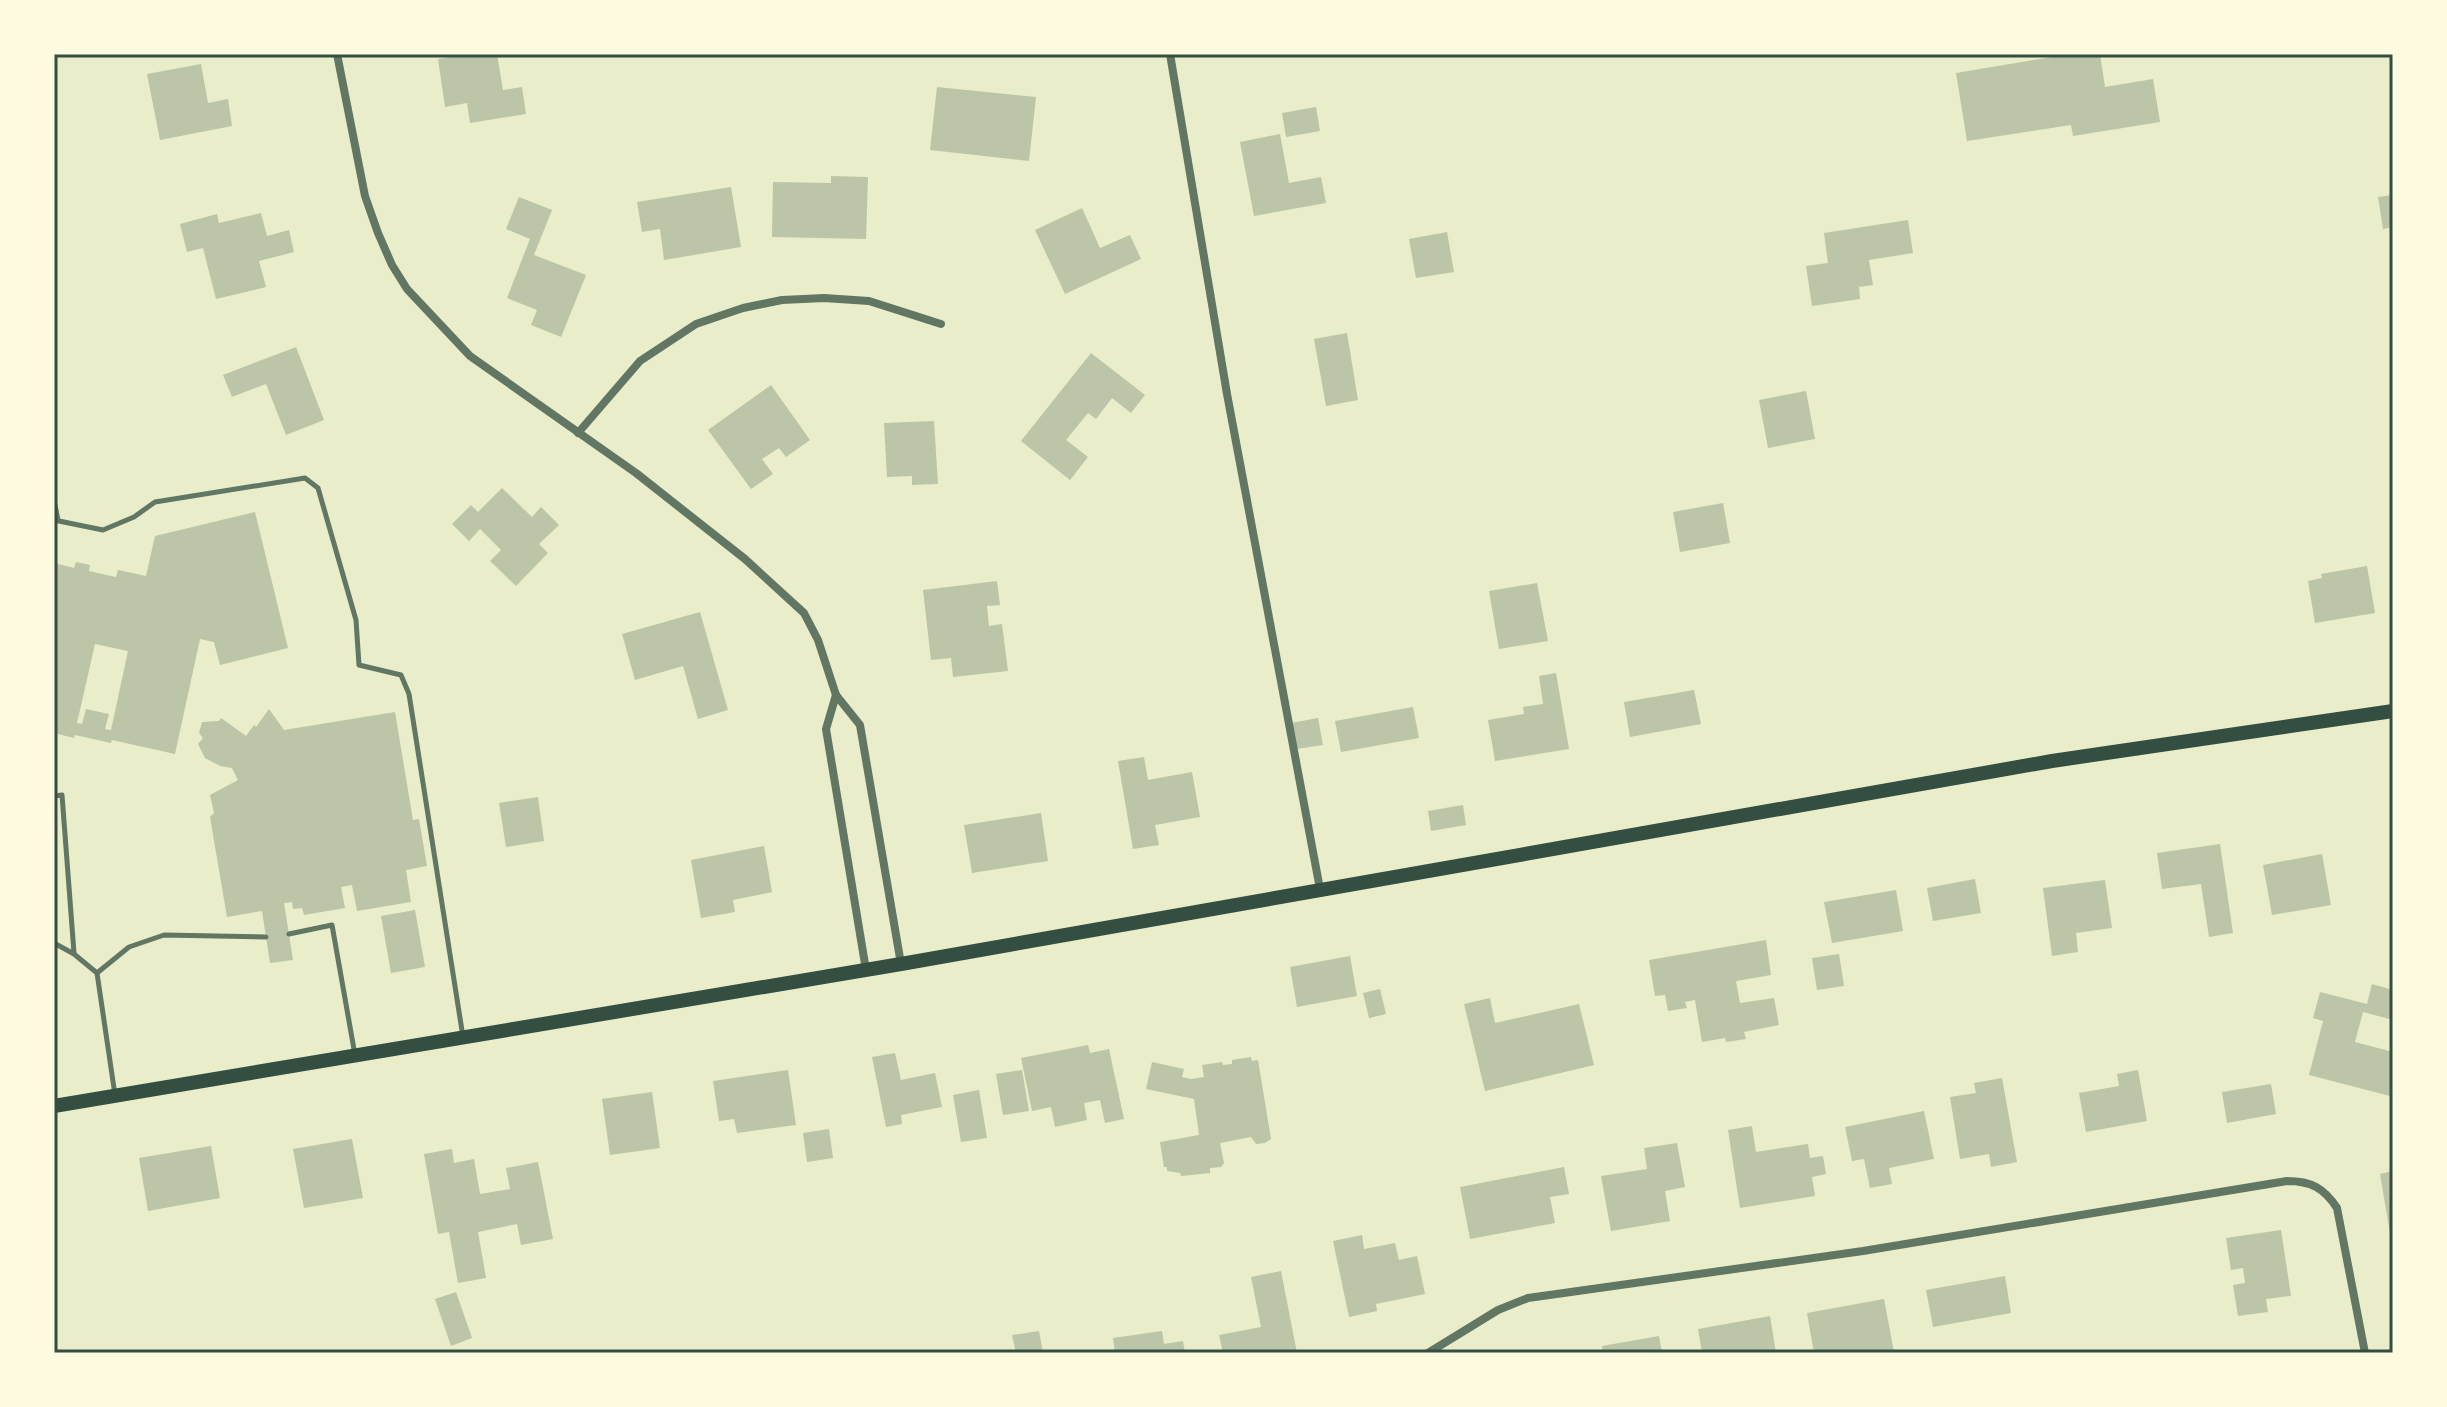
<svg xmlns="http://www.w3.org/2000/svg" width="2447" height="1407" viewBox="0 0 2447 1407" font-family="'Fira Sans',sans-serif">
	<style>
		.building { fill: #bcc5a7; fill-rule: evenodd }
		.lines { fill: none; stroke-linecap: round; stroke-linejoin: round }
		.service { stroke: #617663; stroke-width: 5 }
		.minor { stroke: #617663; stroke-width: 8 }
		.secondary { stroke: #344e41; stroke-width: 14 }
		.neatline { fill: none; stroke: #344e41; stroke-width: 3 }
	</style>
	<rect width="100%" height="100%" fill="#e9edc9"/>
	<!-- building -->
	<g class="building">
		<path d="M467 54H497L503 90 522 87 526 114 470 123 467 103 445 107 438 59Z"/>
		<path d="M2070 54H2100L2105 87 2153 79 2160 122 2073 136 2071 125 1967 141 1956 73Z"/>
		<path d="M201 64 208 103 228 99 232 126 160 140 147 74Z"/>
		<path d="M937 87 1036 97 1029 161 930 150Z"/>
		<path d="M1316 107 1320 131 1286 137 1282 113Z"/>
		<path d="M1280 134 1289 183 1321 177 1326 203 1254 216 1240 142Z"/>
		<path d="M831 176 868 177 866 239 772 237 773 182 831 183Z"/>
		<path d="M731 187 741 247 664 260 660 229 642 232 637 202Z"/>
		<path d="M2393 195V227L2383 229 2378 197Z"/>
		<path d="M519 197 552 210 534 255 586 275 561 337 531 325 537 310 507 298 530 239 506 229Z"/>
		<path d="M1082 208 1100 248 1130 235 1141 259 1065 294 1035 230Z"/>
		<path d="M261 213 267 236 289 230 294 252 259 261 266 287 216 299 203 248 187 252 180 224 217 214 219 223Z"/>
		<path d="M1908 220 1913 253 1869 260 1873 285 1859 287 1860 299 1812 306 1806 266 1828 263 1824 233Z"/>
		<path d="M1447 232 1454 272 1416 278 1409 239Z"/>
		<path d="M1347 333 1358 400 1326 406 1314 339Z"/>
		<path d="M296 347 324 420 286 435 266 384 232 397 223 375Z"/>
		<path d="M1091 353 1145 395 1131 413 1112 398 1096 419 1088 413 1066 440 1088 457 1070 480 1021 441Z"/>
		<path d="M771 385 810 440 786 457 779 448 762 459 773 474 751 489 708 430Z"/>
		<path d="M1806 391 1815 439 1768 448 1759 400Z"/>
		<path d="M934 421 938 484 912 485V476L887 477 884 423Z"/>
		<path d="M502 488 532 517 541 507 559 525 539 544 548 553 516 586 490 561 501 550 480 529 469 541 452 524 471 505 478 512Z"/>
		<path d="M1723 503 1730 543 1680 552 1673 512Z"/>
		<path d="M255 512 288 648 220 665 214 642 200 639 175 754 112 740 111 743 75 735 74 738 54 733V563L74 568 76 562 90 565 89 571 116 577 118 570 146 576 155 536ZM95 644 128 651 111 730 105 729 109 714 86 709 82 724 77 723Z"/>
		<path d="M2367 566 2375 613 2315 623 2308 581 2322 578 2321 574Z"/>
		<path d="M997 581 1000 605 987 606 989 626 1002 624 1008 671 953 677 951 658 931 660 923 590Z"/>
		<path d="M1537 583 1548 641 1499 649 1489 591Z"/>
		<path d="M700 612 728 710 698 719 683 666 635 680 622 634Z"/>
		<path d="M1556 673 1569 749 1495 761 1488 720 1524 714 1523 707 1543 704 1539 676Z"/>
		<path d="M1694 690 1701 724 1630 737 1624 702Z"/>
		<path d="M1413 707 1419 738 1341 752 1335 721Z"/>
		<path d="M269 709 284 730 395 712 413 820 419 819 427 866 406 870 411 902 357 911 352 885 341 887 345 908 304 915 302 908 293 909 292 902 284 903 293 960 270 963 262 911 227 917 210 817 214 813 210 795 238 780 232 768 220 766 205 758 198 744 203 738 199 733 202 722 219 721 221 718 246 736 254 725 256 727Z"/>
		<path d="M1318 718 1323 745 1296 749 1291 723Z"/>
		<path d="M1144 757 1148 780 1192 772 1200 817 1155 825 1159 845 1133 849 1118 761Z"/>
		<path d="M538 797 544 841 506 847 499 803Z"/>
		<path d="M1463 805 1466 825 1431 831 1428 811Z"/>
		<path d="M1041 813 1048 861 972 873 964 825Z"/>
		<path d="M2220 844 2233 933 2209 937 2201 884 2162 889 2157 853Z"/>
		<path d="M764 846 772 892 733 900 735 912 701 918 691 860Z"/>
		<path d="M2322 854 2331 905 2272 915 2263 865Z"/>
		<path d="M1975 879 1981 913 1933 921 1927 888Z"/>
		<path d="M2105 880 2112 928 2076 933 2078 952 2052 956 2043 888Z"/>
		<path d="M1896 890 1903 931 1832 943 1824 902Z"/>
		<path d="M415 910 425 967 391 973 381 916Z"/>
		<path d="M1766 940 1771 975 1736 981 1740 1003 1774 998 1779 1025 1744 1032 1746 1039 1726 1042 1725 1038 1702 1042 1695 1000 1685 1002 1687 1008 1668 1011 1665 995 1655 996 1649 960Z"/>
		<path d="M1839 954 1844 986 1817 990 1812 958Z"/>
		<path d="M1350 956 1357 996 1297 1007 1290 967Z"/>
		<path d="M2372 984 2393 990V1020L2363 1012 2355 1042 2393 1052V1083L2390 1096 2309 1075 2323 1021 2313 1018 2320 992 2367 1004Z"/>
		<path d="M1380 989 1386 1014 1369 1018 1363 993Z"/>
		<path d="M1490 998 1495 1023 1579 1004 1594 1065 1485 1091 1464 1004Z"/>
		<path d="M1088 1045 1090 1053 1109 1049 1124 1119 1105 1123 1100 1100 1084 1103 1087 1120 1055 1127 1051 1107 1032 1111 1021 1058Z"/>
		<path d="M895 1053 901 1080 935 1073 942 1107 901 1115 902 1124 886 1127 872 1057Z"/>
		<path d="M1251 1057 1252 1061 1258 1060 1271 1139 1265 1143 1256 1144 1251 1137 1220 1143 1224 1163 1221 1167 1210 1168V1173L1181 1176 1180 1173 1167 1171V1167H1164L1160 1142 1199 1135 1194 1099 1146 1089 1152 1062 1184 1069 1182 1077 1191 1079 1204 1077 1202 1065 1222 1062 1223 1065 1232 1064V1060Z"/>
		<path d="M788 1070 796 1125 737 1133 734 1119 719 1121 713 1081Z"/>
		<path d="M1022 1070 1029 1111 1003 1115 996 1074Z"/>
		<path d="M2138 1070 2147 1121 2086 1132 2079 1093 2119 1086 2117 1074Z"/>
		<path d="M2002 1078 2017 1162 1991 1167 1989 1154 1960 1159 1950 1097 1976 1093 1974 1083Z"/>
		<path d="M2271 1084 2276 1114 2227 1123 2222 1092Z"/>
		<path d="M979 1090 987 1138 961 1142 953 1095Z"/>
		<path d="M652 1092 660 1148 610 1155 602 1099Z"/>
		<path d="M1924 1111 1934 1159 1889 1168 1892 1184 1870 1188 1864 1159 1852 1161 1845 1127Z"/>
		<path d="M1752 1126 1756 1152 1808 1144 1810 1158 1823 1156 1826 1174 1812 1177 1815 1196 1740 1208 1728 1130Z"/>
		<path d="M829 1129 833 1158 807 1162 803 1133Z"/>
		<path d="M352 1139 363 1198 304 1208 293 1149Z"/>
		<path d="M1677 1143 1685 1187 1665 1191 1670 1221 1611 1231 1601 1176 1647 1169 1644 1148Z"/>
		<path d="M211 1146 220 1198 148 1211 139 1158Z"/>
		<path d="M452 1149 454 1163 474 1159 480 1194 510 1189 506 1168 538 1162 553 1239 521 1245 517 1224 478 1232 486 1278 458 1283 449 1232 438 1234 424 1154Z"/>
		<path d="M1564 1167 1569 1194 1550 1197 1555 1223 1470 1239 1460 1187Z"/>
		<path d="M2393 1171V1239H2391L2380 1174Z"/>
		<path d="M2281 1230 2291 1296 2266 1299 2268 1312 2238 1316 2233 1285 2245 1283 2243 1268 2231 1270 2226 1238Z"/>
		<path d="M1362 1235 1364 1249 1395 1243 1399 1260 1417 1256 1425 1294 1376 1304 1377 1311 1349 1317 1333 1241Z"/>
		<path d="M1281 1271 1297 1353H1223L1219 1335 1261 1327 1251 1277Z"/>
		<path d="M2005 1276 2011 1313 1933 1327 1926 1290Z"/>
		<path d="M456 1292 472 1338 451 1346 435 1299Z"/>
		<path d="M1884 1299 1894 1352 1814 1353 1807 1313Z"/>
		<path d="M1770 1316 1776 1353H1702L1698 1329Z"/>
		<path d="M1039 1331 1043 1353H1016L1012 1335Z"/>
		<path d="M1162 1331 1164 1344 1183 1341 1185 1353H1115L1113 1338Z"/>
		<path d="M1659 1336 1662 1353H1603L1602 1346Z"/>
	</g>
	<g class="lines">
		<!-- service -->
		<g class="service">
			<path d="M54 500 58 520"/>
			<path d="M54 520 103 530 134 517 155 502 305 478 318 488 356 620 359 665 401 675 409 694 463 1037"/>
			<path d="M54 796 62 795 74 953"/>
			<path d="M289 934 332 925 355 1055"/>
			<path d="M54 943 74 954 97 973 115 1095"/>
			<path d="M97 973 129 947 164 935 266 937"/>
		</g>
		<!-- minor -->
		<g class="minor">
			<path d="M337 54 365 196 378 233 392 265 407 289 470 356 636 473 745 559 804 613 818 640 836 695 860 725 901 964"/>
			<path d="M1170 54 1227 394 1320 889"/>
			<path d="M578 433 640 361 696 324 743 308 782 300 824 298 869 301 941 324"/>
			<path d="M836 695 826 729 866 970"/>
			<path d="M1428 1353 1498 1310 1528 1298 1863 1251 2287 1181C2311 1181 2324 1188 2337 1208L2365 1353"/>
		</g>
		<!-- secondary -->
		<path class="secondary" d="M54 1106 901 964 2052 761 2393 711"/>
	</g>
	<!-- border -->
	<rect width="2447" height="1407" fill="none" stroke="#fefae0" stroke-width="112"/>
	<rect x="56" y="56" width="2335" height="1295" class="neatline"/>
</svg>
